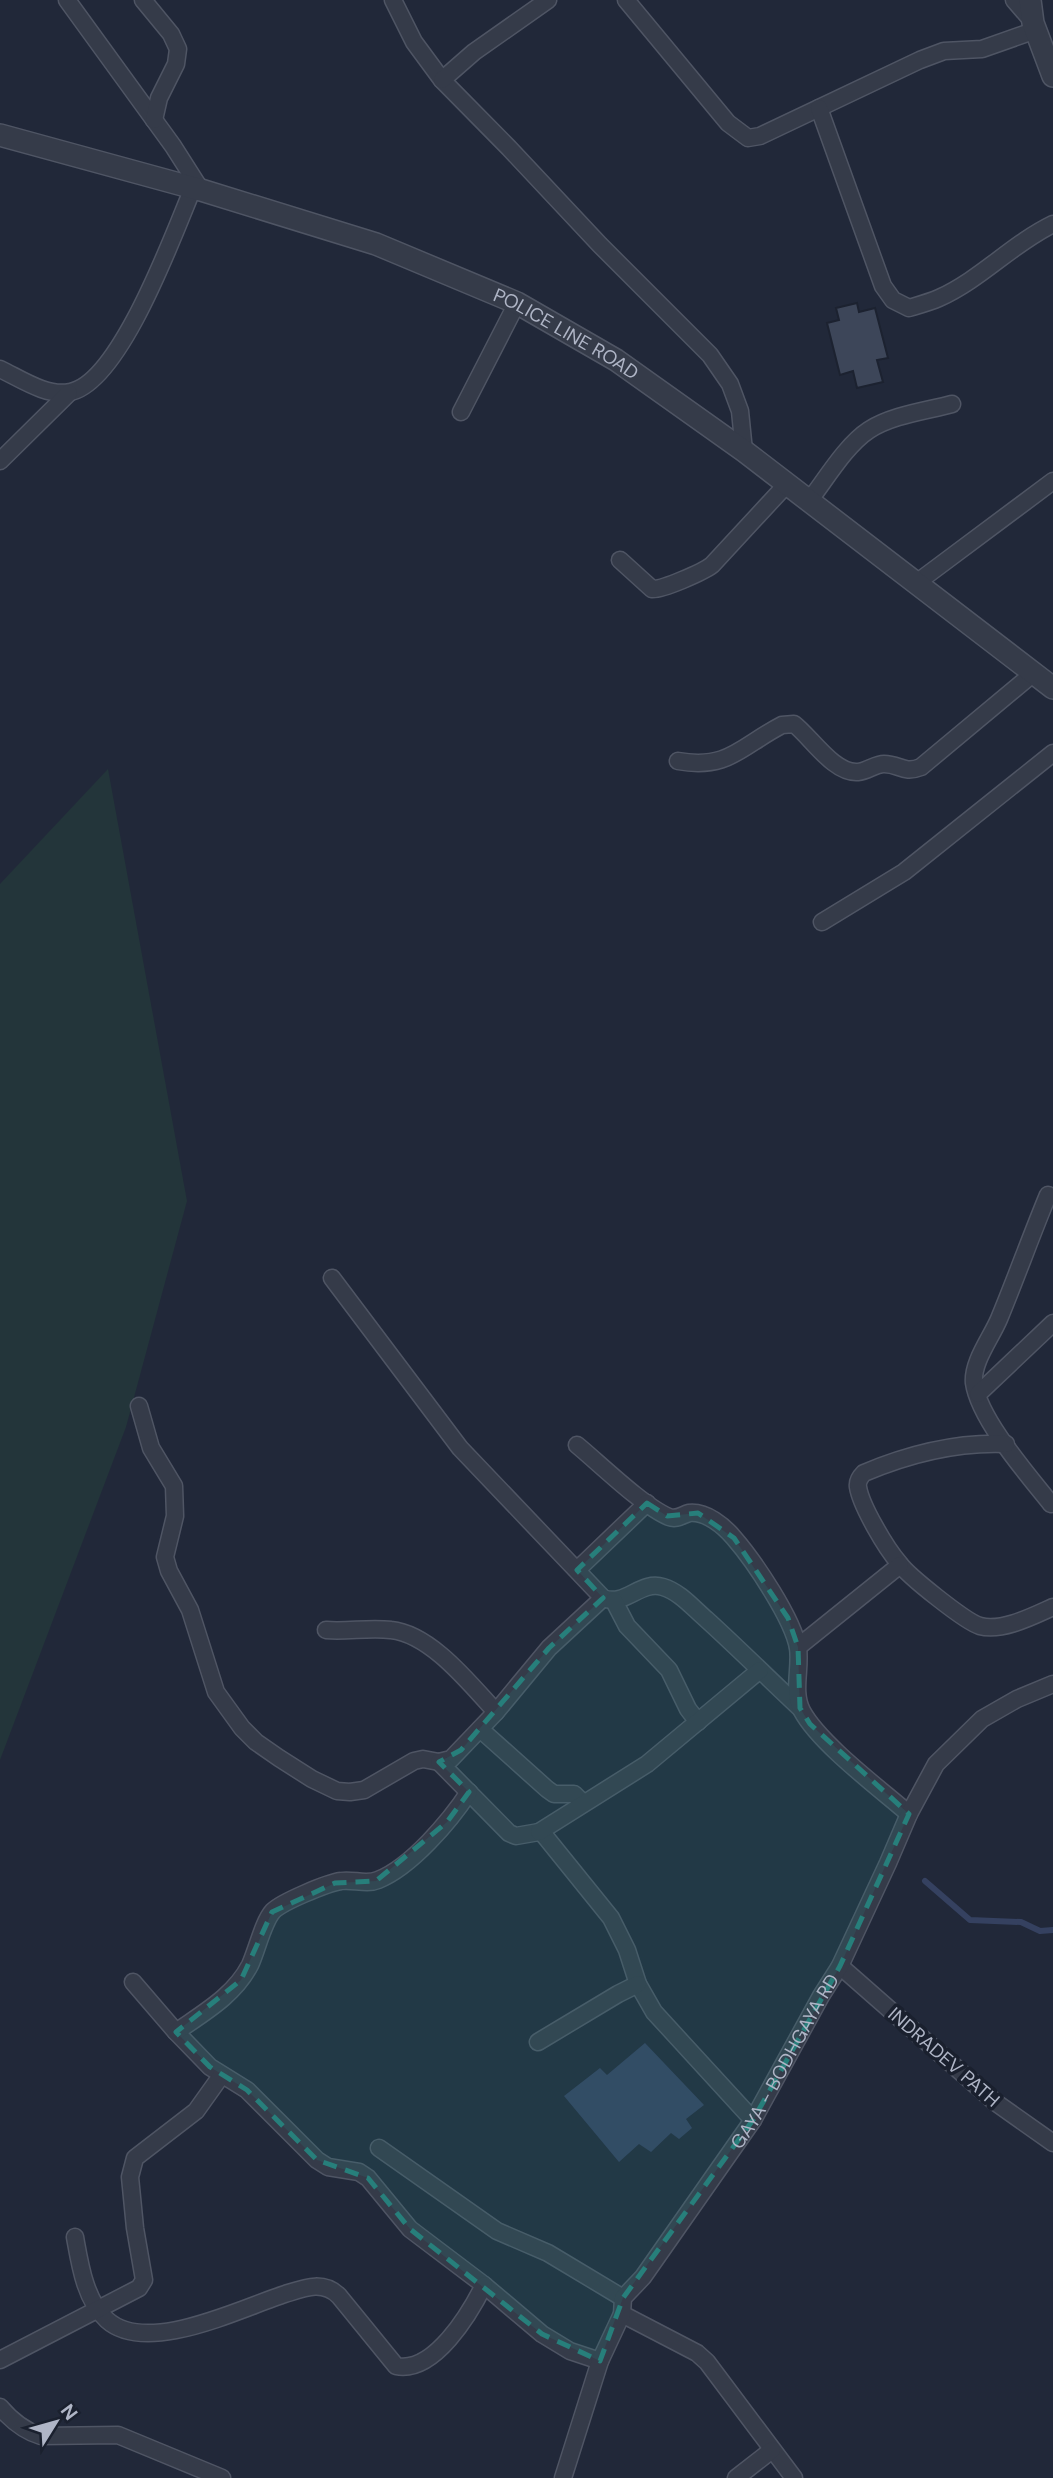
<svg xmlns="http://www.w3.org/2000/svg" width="1053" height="2478" viewBox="0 0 1053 2478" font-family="'DM Sans',sans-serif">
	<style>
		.green { fill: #23353a }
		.water { fill: #354160 }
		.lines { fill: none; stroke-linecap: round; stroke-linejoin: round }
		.stream { stroke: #354160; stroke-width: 6 }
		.building { fill: #3d4659; stroke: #1c2230; stroke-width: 2 }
		.minor-casing { stroke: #4f5564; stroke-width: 19 }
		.tertiary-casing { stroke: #4f5564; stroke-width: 24 }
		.minor { stroke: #353b49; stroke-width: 16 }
		.tertiary { stroke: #353b49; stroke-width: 21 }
		.marked { fill: #277f7b; fill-opacity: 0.2; stroke: #277f7b; stroke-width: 5; stroke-dasharray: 14 9; stroke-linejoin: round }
		.labels { text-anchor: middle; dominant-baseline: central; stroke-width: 7; stroke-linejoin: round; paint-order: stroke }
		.street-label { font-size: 19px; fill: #afb5c6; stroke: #1a202e }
	</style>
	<rect width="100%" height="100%" fill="#212839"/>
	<!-- green -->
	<path class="green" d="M108 769 187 1201 126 1427 0 1760V884Z"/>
	<!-- water -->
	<path class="water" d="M645 2043 704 2105 686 2119 692 2128 679 2139 671 2133 651 2152 639 2144 619 2162 564 2096 600 2068 607 2075Z"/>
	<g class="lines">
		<!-- stream -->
		<path class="stream" d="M925 1881 970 1920 1021 1922 1040 1931 1053 1930"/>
	</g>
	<!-- building -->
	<path class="building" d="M857 303 859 312 875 308 888 358 877 360 883 382 857 388 853 371 840 375 827 323 839 320 836 308Z"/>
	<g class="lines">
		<defs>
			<g id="minor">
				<path d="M67 0 173 146 201 190"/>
				<path d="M143 0 171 34 178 49 176 64 159 98 154 120"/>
				<path d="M393 0 414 42 442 80 509 148 600 245 710 355 730 384 740 411 744 451"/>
				<path d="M626 0 728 123 748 138 760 136 920 60 944 51 982 49 1036 30"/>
				<path d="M1014 0 1033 22"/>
				<path d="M442 80 474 52 548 0"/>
				<path d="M819 108 883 286 893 300 909 308C919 305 930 302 939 298 981 279 1012 244 1053 224"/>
				<path d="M0 369C21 379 47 397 70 392 120 383 174 233 193 188"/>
				<path d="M461 412 517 303"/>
				<path d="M0 461 69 393"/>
				<path d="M809 501C826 479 846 445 869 430 892 415 926 411 952 404"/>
				<path d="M620 560 652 589C662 590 703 572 712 565L787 484"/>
				<path d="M915 584 1053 481"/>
				<path d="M678 761C729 770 741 746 782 725L794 724C811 737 834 774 858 772 868 771 875 764 884 764 900 764 903 774 921 767L1035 672"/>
				<path d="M822 922 904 872 1053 753"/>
				<path d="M1048 1195C1031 1236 1016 1278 999 1319 991 1338 972 1362 974 1383 979 1419 1028 1475 1051 1504"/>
				<path d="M332 1278 460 1448 603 1598C626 1607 640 1580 663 1587 680 1592 693 1608 706 1619 738 1648 769 1679 800 1708"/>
				<path d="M978 1394 1053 1323"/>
				<path d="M139 1406 151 1448 174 1486 175 1516 165 1557 169 1571 190 1610 216 1692 242 1728 256 1742 279 1758 312 1779 337 1791 350 1792 364 1790 414 1761 423 1759 439 1762 451 1759 496 1712 549 1648 603 1598"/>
				<path d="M1006 1444C958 1442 909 1454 864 1473 860 1477 857 1481 858 1487 861 1506 886 1548 899 1563 908 1576 966 1622 980 1626 1002 1632 1033 1616 1053 1607"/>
				<path d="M577 1445C600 1464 644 1507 669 1517 677 1520 682 1515 689 1513 706 1511 724 1526 734 1538 754 1561 793 1619 798 1648 801 1668 792 1692 802 1711 819 1743 879 1788 909 1814"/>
				<path d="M577 1570 647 1503"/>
				<path d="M614 1601 627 1626 669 1670 688 1709 698 1722"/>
				<path d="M326 1630C348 1632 369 1627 391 1630 431 1634 470 1684 496 1712"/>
				<path d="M798 1647 900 1565"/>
				<path d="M480 1729 547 1789 554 1794H574L583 1803"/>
				<path d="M439 1762 509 1833 516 1836 539 1832 544 1835 611 1918 627 1950 638 1984 654 2012 753 2120"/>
				<path d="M539 1832 647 1764 760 1670"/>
				<path d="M840 1966 995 2102 1053 2143"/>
				<path d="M133 1982 176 2032 210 2067 247 2090 317 2160 328 2167 359 2172 368 2178 410 2229 484 2285 542 2334 570 2351 600 2361"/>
				<path d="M176 2032C203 2013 234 1996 250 1965 257 1950 263 1922 273 1911 282 1902 327 1883 341 1881 353 1879 366 1885 378 1880 411 1867 450 1821 469 1792"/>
				<path d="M538 2042 618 1994 638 1984"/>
				<path d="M379 2148 497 2231 548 2253 623 2298"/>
				<path d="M75 2237C80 2265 85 2300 107 2320 147 2356 241 2308 285 2294 304 2288 323 2280 339 2296L396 2366C434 2374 470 2313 484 2285"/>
				<path d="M622 2314 697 2353 707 2362 794 2478"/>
				<path d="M0 2360 139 2288 144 2280 135 2228 130 2177 135 2158 196 2111 221 2076"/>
				<path d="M0 2407C11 2420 24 2431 41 2436L118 2435 222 2478"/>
				<path id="s1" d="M563 2478 600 2361 622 2314 623 2298 643 2277 753 2120 821 1996 840 1966 888 1863 909 1814 936 1764 982 1719 1017 1699 1053 1684"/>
				<path d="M736 2478 772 2450"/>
			</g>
			<g id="tertiary">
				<path d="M1030 0 1033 23 1053 76"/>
				<path id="s2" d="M0 135 201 190 376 244 517 303 616 360 744 451 1053 688"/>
			</g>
		</defs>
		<!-- minor casing -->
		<use href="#minor" class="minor-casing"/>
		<!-- tertiary casing -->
		<use href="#tertiary" class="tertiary-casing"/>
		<!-- minor -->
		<use href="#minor" class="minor"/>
		<!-- tertiary -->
		<use href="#tertiary" class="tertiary"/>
	</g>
	<!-- marked area -->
	<path class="marked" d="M647 1503 667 1516 698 1513 734 1538 788 1618 798 1647 800 1708 810 1724 909 1814 840 1966 753 2120 623 2298 600 2361 542 2334 410 2229 368 2178 317 2160 247 2090 210 2067 176 2032 241 1980 272 1912 335 1883 376 1881 447 1822 469 1792 439 1762 461 1750 549 1648 603 1598 577 1570Z"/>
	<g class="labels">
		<!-- street labels -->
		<g class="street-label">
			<text stroke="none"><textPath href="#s2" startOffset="602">POLICE LINE ROAD</textPath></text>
			<text transform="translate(944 2057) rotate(41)">INDRADEV PATH</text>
			<text stroke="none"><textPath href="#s1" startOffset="478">GAYA - BODHGAYA RD</textPath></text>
		</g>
	</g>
	<!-- north arrow -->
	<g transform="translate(56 2422) rotate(53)" stroke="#1a202e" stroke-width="5" paint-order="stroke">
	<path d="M0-5L12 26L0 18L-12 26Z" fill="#afb5c6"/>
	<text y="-10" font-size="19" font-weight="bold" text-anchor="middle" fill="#afb5c6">N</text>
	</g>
</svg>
